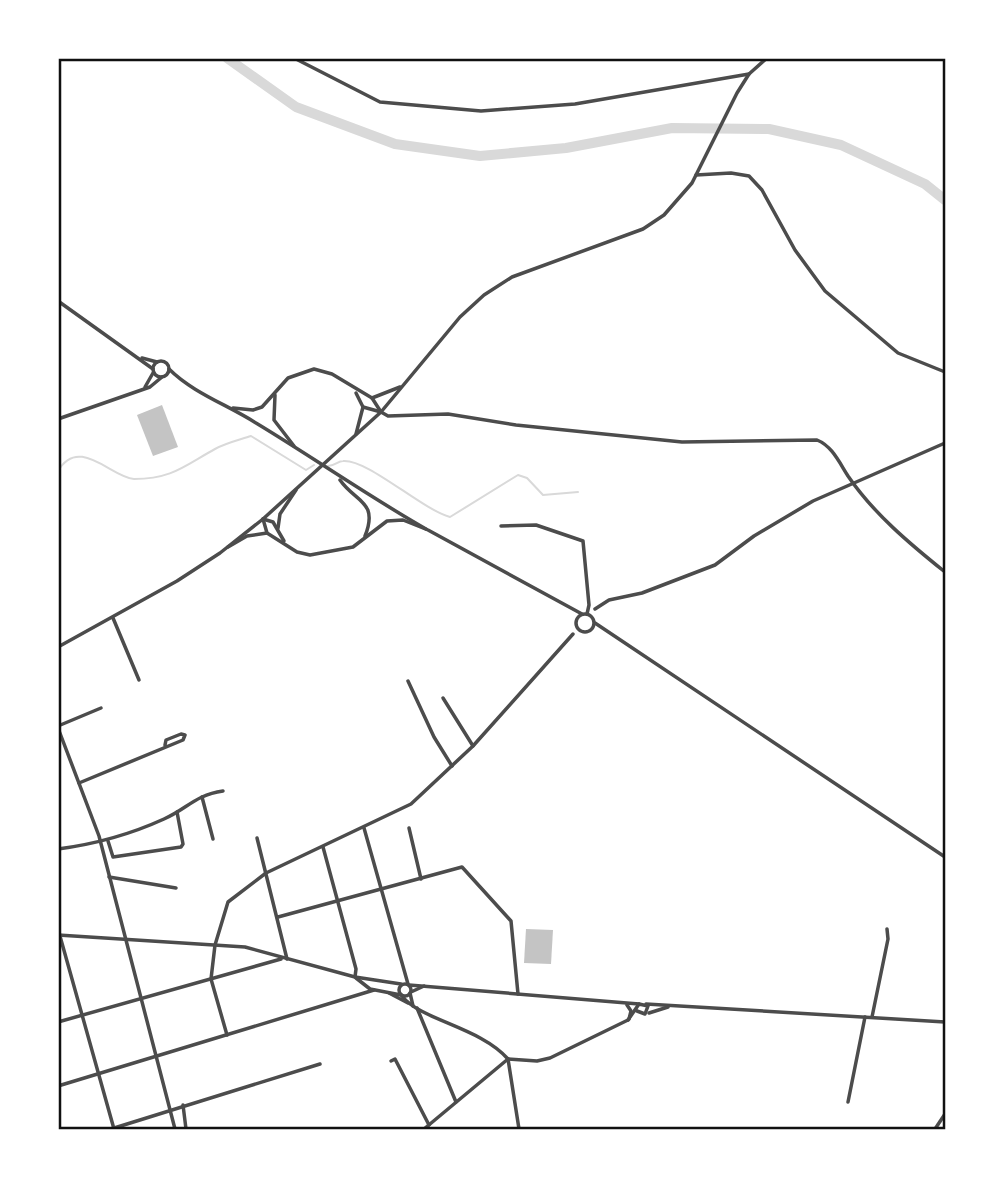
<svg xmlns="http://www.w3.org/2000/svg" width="1003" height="1187" viewBox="0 0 1003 1187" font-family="Lora,serif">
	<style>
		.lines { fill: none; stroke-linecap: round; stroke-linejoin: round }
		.stream { stroke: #d9d9d9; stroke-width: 2 }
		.river { stroke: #d9d9d9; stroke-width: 10 }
		.building { fill: #c4c4c4 }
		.minor { stroke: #4c4c4c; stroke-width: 3.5 }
		.tertiary { stroke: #4c4c4c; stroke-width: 3.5 }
		.neatline { fill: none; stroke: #111; stroke-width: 2.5 }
	</style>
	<rect width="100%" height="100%" fill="#fff"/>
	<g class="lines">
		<!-- stream -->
		<g class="stream">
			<path d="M328 466C335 466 338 461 343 461 368 459 421 509 450 517L518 475 527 478 543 495 578 492"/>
			<path d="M58 471C79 435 112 478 134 479 172 479 184 466 215 449 226 443 239 440 251 436L306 470 314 465"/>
		</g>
		<!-- river -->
		<path class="river" d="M227 58 296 107 395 144 480 156 566 148 672 128 769 129 841 145 925 184 945 200"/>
	</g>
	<!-- building -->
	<g class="building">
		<path d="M162 405 178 447 153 456 137 415Z"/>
		<path d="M526 929 553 930 551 964 524 963Z"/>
	</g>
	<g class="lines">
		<!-- minor -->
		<g class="minor">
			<path d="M294 58 380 102 481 111 575 104 749 74"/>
			<path d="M696 175 731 173 749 176 762 190 795 250 825 291 898 353 945 372"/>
			<path d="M58 301 153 369"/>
			<path d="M142 358 157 362"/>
			<path d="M381 412 388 416 448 414 516 425 682 442 817 440C832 446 839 462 848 476 873 513 910 544 945 572"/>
			<path d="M501 526 536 525 583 541 589 605 587 614"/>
			<path d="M595 609 609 600 642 593 715 565 754 536 813 501 945 443"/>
			<path d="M113 618 139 680"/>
			<path d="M408 681 434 737 452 766"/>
			<path d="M443 698 473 746"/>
			<path d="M58 726 101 708"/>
			<path d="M58 728 99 836 175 1129"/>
			<path d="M79 783 183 740 185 735 181 734 166 740 165 745"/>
			<path d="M202 797 213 839"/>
			<path d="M364 828 408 984"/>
			<path d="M409 828 421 879"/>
			<path d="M257 838 287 959"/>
			<path d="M108 841 113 857 181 847 183 844 177 812"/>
			<path d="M323 847 356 969 355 977"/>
			<path d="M58 849C96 844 129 835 164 819 187 809 195 795 223 791"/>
			<path d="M109 877 176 888"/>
			<path d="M278 917 462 867 511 921 518 994"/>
			<path d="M58 929 114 1129"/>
			<path d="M410 993 413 1006"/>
			<path d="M402 996C420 1020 480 1027 508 1059"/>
			<path d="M417 1008 456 1102"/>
			<path d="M872 1017 888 939 887 929"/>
			<path d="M227 1035 211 979 215 945 228 902 266 873 411 804 473 746 573 634"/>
			<path d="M508 1059 537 1061 550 1058 628 1020"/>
			<path d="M508 1059 519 1129"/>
			<path d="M391 1061 395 1059 429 1125"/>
			<path d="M58 1086 374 990"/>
			<path d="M848 1102 865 1017"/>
			<path d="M183 1105 186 1129"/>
			<path d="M111 1129 320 1064"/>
			<path d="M424 1129 508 1059"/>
			<path d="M935 1129 945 1114"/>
		</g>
		<!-- tertiary -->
		<g class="tertiary">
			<circle cx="161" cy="369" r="8"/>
			<path d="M169 369C193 393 228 405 256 423 314 458 368 496 426 529"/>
			<path d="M145 387 153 373"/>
			<path d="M275 395 274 420 294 446"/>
			<path d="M372 398 400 387"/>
			<path d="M363 407 381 412"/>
			<path d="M233 408 253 410 262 407 288 378 314 369 332 374 372 398 381 412"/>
			<path d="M58 419 150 387 162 377"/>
			<path d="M356 434 363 407 356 393"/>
			<path d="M340 480C355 502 379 501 365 536"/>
			<path d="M263 519 267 533 297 552 310 555 353 547 387 521 403 520 428 530 582 614"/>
			<path d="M263 519 273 522 284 541"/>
			<path d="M278 528 280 514 296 490"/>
			<path d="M228 547 247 536 267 533"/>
			<circle cx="585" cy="623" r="9"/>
			<path d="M595 623 945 857"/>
			<path d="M58 647 177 581 220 553 263 519 381 412 460 317 484 295 512 277 643 229 664 215 692 183 737 93 749 74 767 58"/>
			<path d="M58 935 245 947 355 977 401 984"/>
			<path d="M356 978 370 989 401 995"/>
			<circle cx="405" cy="990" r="6"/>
			<path d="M409 985 639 1004"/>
			<path d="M411 992 424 986"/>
			<path d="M389 993 408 1003"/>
			<path d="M646 1004 945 1022"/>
			<path d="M627 1005 631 1011 629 1019"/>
			<path d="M649 1013 668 1007"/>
			<path d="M628 1020 639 1004 648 1006 645 1014 637 1011"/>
			<path d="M58 1022 281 959"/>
		</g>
	</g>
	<!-- border -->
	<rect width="1003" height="1187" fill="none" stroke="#ffffff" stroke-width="119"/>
	<rect x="60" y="60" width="884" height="1068" class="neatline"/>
</svg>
